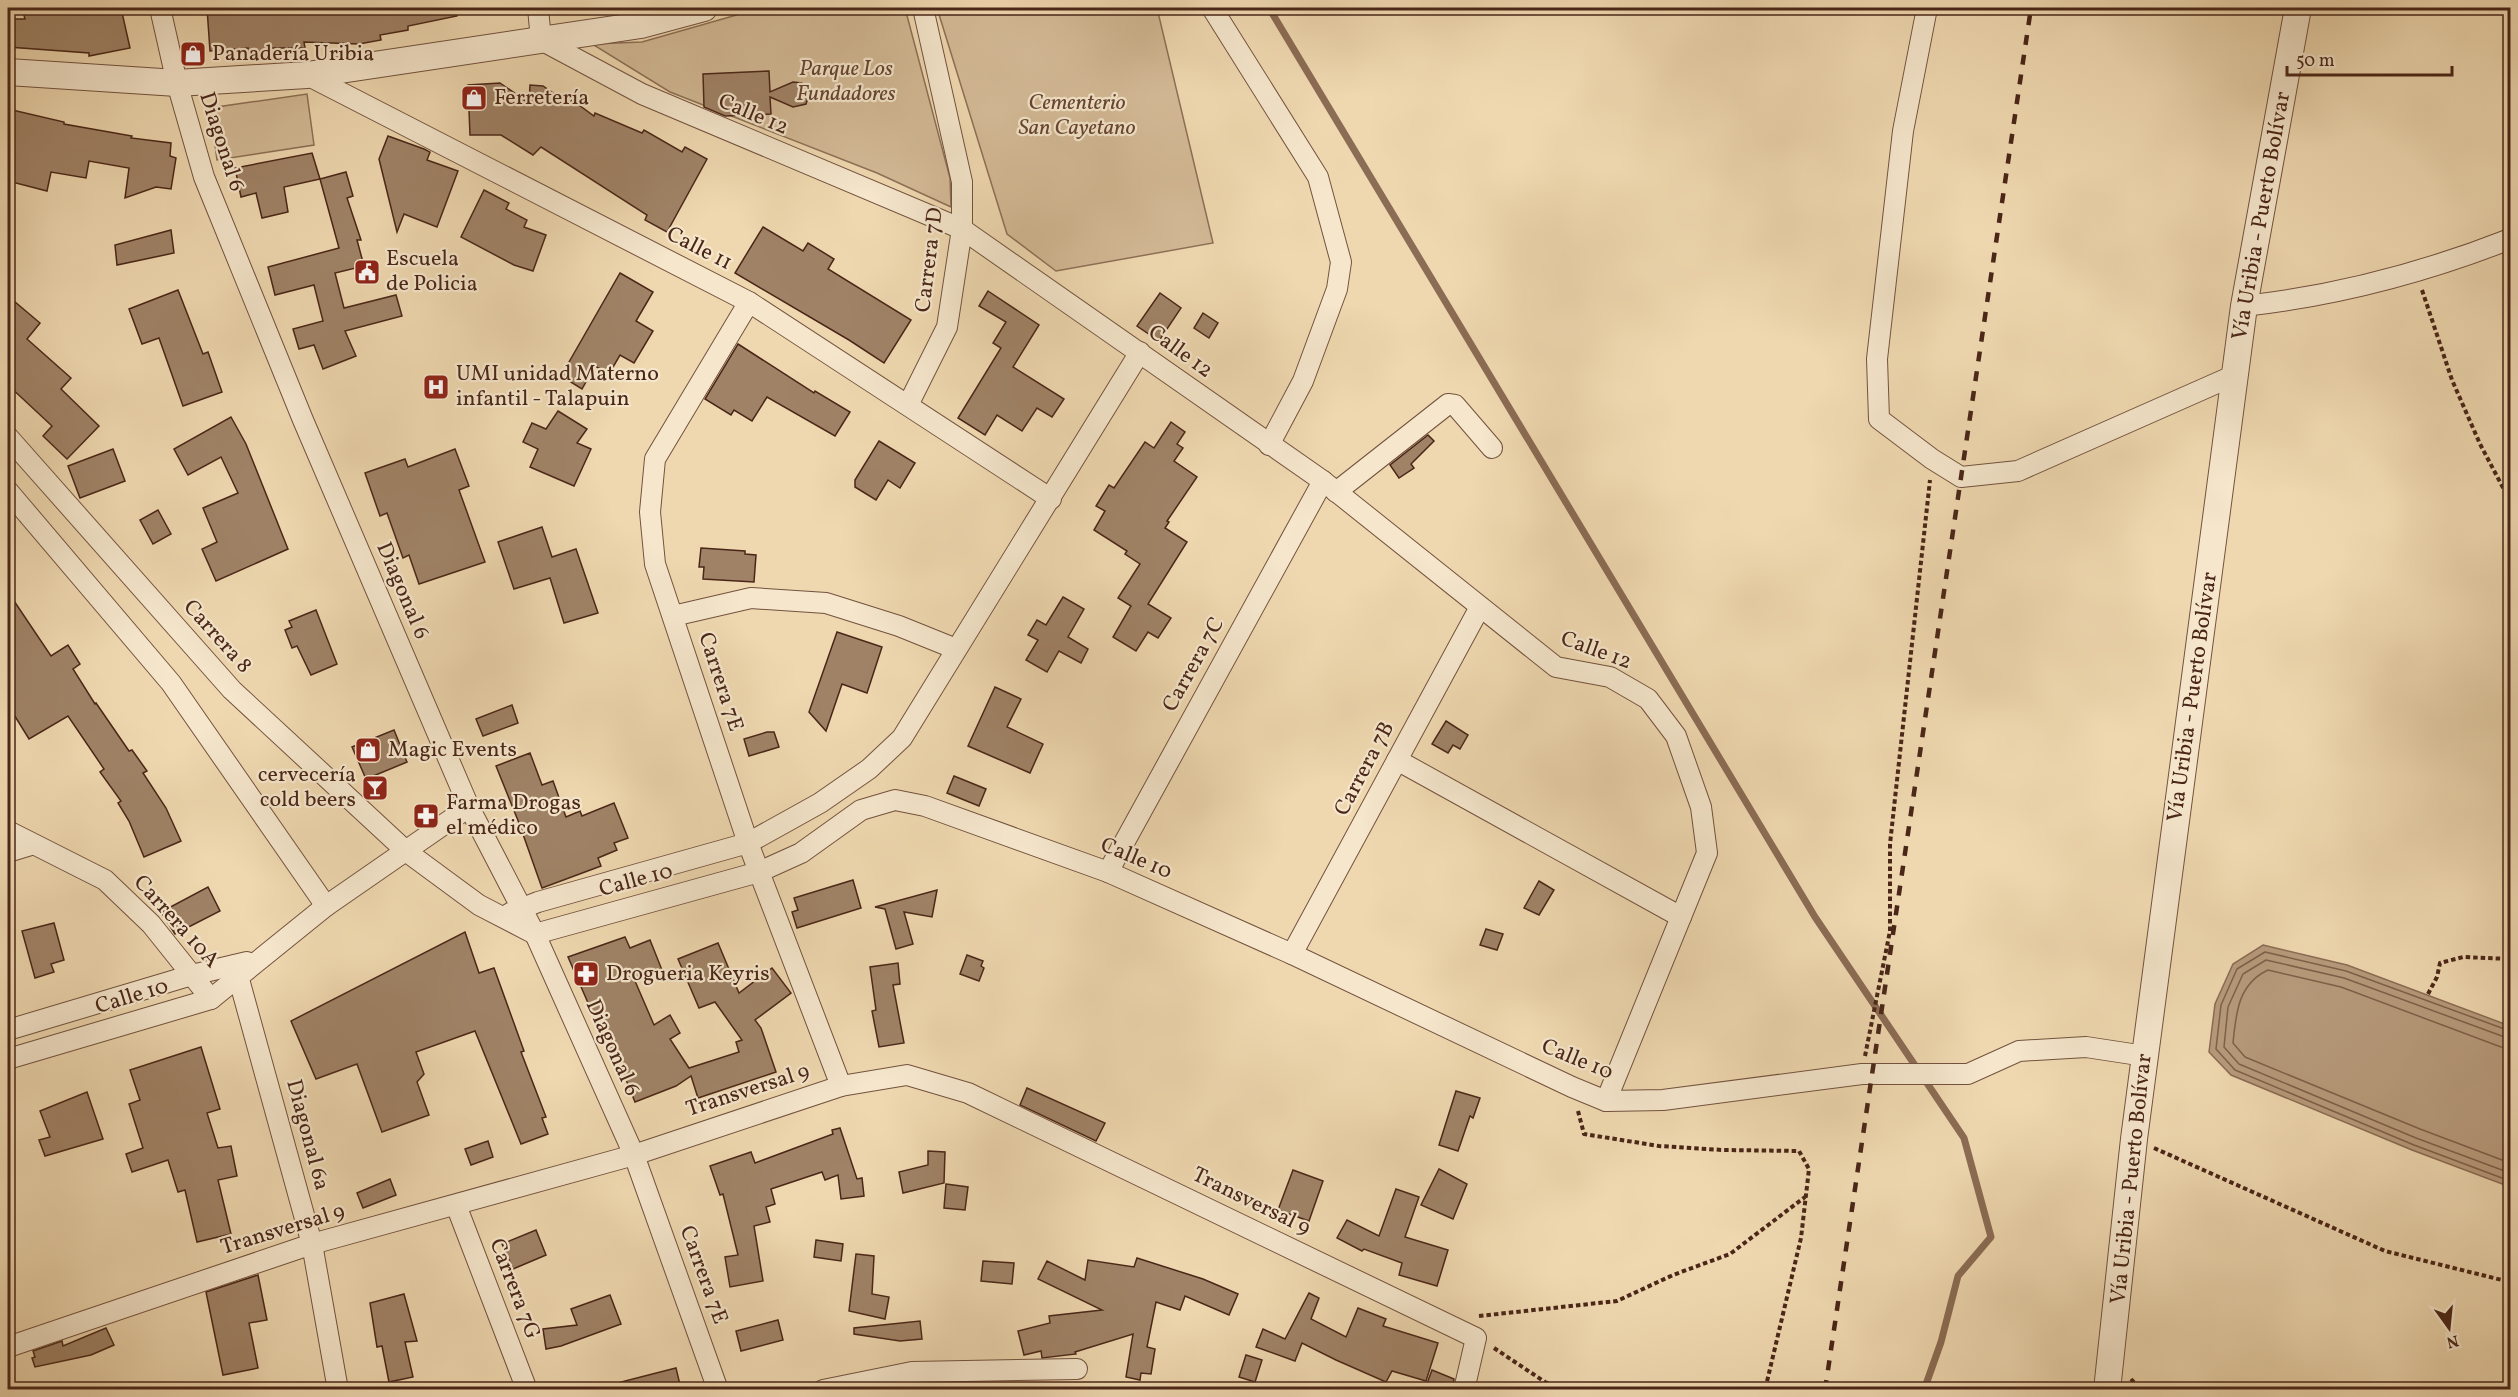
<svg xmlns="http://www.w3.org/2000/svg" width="2518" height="1397" viewBox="0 0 2518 1397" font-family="Vollkorn,serif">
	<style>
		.green { fill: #d3ba96; stroke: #8e7057; stroke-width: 1.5 }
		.water { fill: #b79b7c; stroke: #8b6c54; stroke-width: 1.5 }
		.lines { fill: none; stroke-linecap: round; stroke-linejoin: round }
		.shore { stroke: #80604a; stroke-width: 1.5 }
		.stream { stroke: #8b6c54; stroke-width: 7 }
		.building { fill: #a08367; stroke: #4a2618; stroke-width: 1.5 }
		.minor-casing { stroke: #73523e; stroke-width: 22 }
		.tertiary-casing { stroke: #73523e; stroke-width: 28 }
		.path { stroke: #4a2618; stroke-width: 4; stroke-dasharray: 4.5 3; stroke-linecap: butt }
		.minor { stroke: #f5e6cc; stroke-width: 20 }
		.tertiary { stroke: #f5e6cc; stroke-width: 26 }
		.rail { stroke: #4a2618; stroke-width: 4.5; stroke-dasharray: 10 10; stroke-linecap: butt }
		.labels { text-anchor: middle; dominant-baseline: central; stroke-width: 4.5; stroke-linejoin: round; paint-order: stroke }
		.poi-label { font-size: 22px; fill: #4a2618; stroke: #f5e6cc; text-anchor: start }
		.park-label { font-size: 22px; font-style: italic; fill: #654431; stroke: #f5e6cc }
		.street-label { font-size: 22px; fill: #4a2618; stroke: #f5e6cc }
	</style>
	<rect width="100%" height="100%" fill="#efd8b0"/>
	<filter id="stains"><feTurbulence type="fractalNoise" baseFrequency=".00333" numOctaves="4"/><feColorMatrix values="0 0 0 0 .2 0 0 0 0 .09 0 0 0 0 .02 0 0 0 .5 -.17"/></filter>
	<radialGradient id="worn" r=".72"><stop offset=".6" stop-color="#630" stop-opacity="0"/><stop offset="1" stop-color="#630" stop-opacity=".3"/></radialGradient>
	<!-- green -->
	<g class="green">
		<path d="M761 8H905L950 178 951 207 877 173 670 92 592 44 642 42Z"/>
		<path d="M937 8H1157L1213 243 1056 271 1007 234Z"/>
		<path d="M307 94 314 145 217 160 210 108Z"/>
	</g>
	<!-- water -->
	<path class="water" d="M2263 945 2347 965 2510 1026V1187L2412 1150 2231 1075 2209 1052 2215 1004 2233 964Z"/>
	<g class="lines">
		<!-- shore -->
		<g class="shore">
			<path d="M2510 1031 2346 971 2265 952 2237 969 2221 1005 2216 1049 2235 1070 2414 1145 2510 1181"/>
			<path d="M2510 1039 2344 978 2266 960 2243 974 2228 1007 2224 1047 2239 1064 2416 1138 2510 1173"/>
			<path d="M2510 1048 2501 1047 2341 987 2268 970C2238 984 2236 1013 2233 1043L2245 1057 2420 1129 2510 1163"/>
		</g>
		<!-- stream -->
		<path class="stream" d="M1269 8 1815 917 1964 1138 1991 1237 1958 1276 1941 1342 1924 1390"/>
	</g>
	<!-- building -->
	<g class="building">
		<path d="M22 8H121L130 48 89 56V53L8 47V19H25Z"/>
		<path d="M207 8H456L457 16 408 26V30L380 35 381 40 359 44 304 42 305 48H271V52L248 53V48L210 51Z"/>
		<path d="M769 71 770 92 793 82 802 83 810 92 806 104 793 107 770 97 771 114 725 116 704 107 703 74Z"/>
		<path d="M500 83 529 103 530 85 543 86 569 104 572 100 594 116 595 113 642 133 644 130 682 152 685 147 707 159 667 232 645 220 647 215 541 147 533 155 501 135H470L468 85Z"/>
		<path d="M8 109 64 122V124L132 136 131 138 171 143 170 156 176 158 171 189 156 187 125 198 129 168 89 161 86 178 51 172 47 191 8 181Z"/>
		<path d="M388 136 424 149 430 152 427 160 458 171 437 227 404 214 397 232 379 159Z"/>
		<path d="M312 153 320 179 284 187 288 212 262 218 256 193 241 197 235 168Z"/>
		<path d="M346 172 353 196 347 198 361 240H357L364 266 335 273 344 308 396 295 402 316 345 331 356 356 323 369 314 345 299 349 293 329 323 321 314 285 275 295 268 267 339 248 320 179Z"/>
		<path d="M484 190 509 203 506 209 527 220 524 227 546 235 533 271 514 265 461 237Z"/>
		<path d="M763 227 803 251 808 243 834 259 828 269 911 320 884 363 849 340 735 273Z"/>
		<path d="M171 230 174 253 117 265 115 245Z"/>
		<path d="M620 273 653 292 636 321 653 331 634 363 620 355 609 374 595 366 582 389 561 376Z"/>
		<path d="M178 290 203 354 208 352 222 392 183 406 159 338 142 344 129 309Z"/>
		<path d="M988 291 1039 325 1013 367 1064 399 1052 417 1037 408 1022 431 997 415 985 435 958 418 1001 348 993 343 1006 322 979 306Z"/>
		<path d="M1160 293 1181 308 1159 341 1137 326Z"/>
		<path d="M8 296 40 323 27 339 71 378 61 389 99 426 67 459 43 436 52 426 8 385Z"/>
		<path d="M1203 313 1218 323 1209 338 1194 328Z"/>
		<path d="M738 344 814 393 815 391 850 412 835 436 767 397 752 421 734 410 731 415 705 399Z"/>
		<path d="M558 411 587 429 577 443 591 449 574 486 530 467 538 449 523 442 532 423 546 429Z"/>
		<path d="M231 417 246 444 288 549 216 581 202 549 217 542 203 508 238 493 221 457 188 475 174 449Z"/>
		<path d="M1171 422 1185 432 1177 444 1183 448 1174 461 1197 477 1167 521 1169 522 1165 528 1187 542 1148 604 1171 618 1158 638 1148 632 1136 651 1113 637 1131 606 1118 598 1140 564 1125 554 1127 551 1094 530 1105 511 1096 506 1109 485 1114 488 1145 442 1154 448Z"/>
		<path d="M1428 435 1434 441 1411 464 1414 468 1399 478 1390 465Z"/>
		<path d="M879 441 915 463 900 488 888 480 876 500 855 487V480Z"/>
		<path d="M113 449 125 481 80 498 68 466Z"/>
		<path d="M455 449 469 486 459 490 485 562 419 584 409 555 403 558 387 513 380 516 365 473 405 459 408 467Z"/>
		<path d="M158 510 171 534 153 544 140 520Z"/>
		<path d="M542 527 552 557 576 549 598 613 564 623 550 578 514 589 498 542Z"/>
		<path d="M701 548 745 551V554L756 555 754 582 703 579 704 567H699Z"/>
		<path d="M8 592 51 656 68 645 80 664 73 669 95 704 96 703 129 751 132 750 147 771 143 773 166 808 181 841 144 857 129 821 118 803 121 801 100 772 104 769 68 716 29 739 8 705Z"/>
		<path d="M1063 597 1084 609 1068 637 1088 649 1081 663 1059 651 1047 672 1026 660 1038 640 1028 635 1037 620 1046 625Z"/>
		<path d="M316 610 337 664 311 675 297 646 292 648 285 630 292 627 289 621Z"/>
		<path d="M837 632 882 647 867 693 842 684 826 731 809 712Z"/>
		<path d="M995 687 1021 699 1007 727 1043 744 1030 773 968 746Z"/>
		<path d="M512 705 518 723 483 736 476 719Z"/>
		<path d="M1446 721 1468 735 1460 749 1453 745 1448 753 1432 744Z"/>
		<path d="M394 730 407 762 366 779 352 747Z"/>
		<path d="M767 732H774L779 747 749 756 744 739Z"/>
		<path d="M530 753 542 785 553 781 566 817 580 811 582 816 614 803 628 838 614 843 617 850 598 858 601 866 542 888 519 823 496 766Z"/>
		<path d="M954 776 986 789 979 806 947 793Z"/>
		<path d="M853 880 861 908 797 928 792 912 798 910 794 898Z"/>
		<path d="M1539 881 1554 890 1539 915 1524 908Z"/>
		<path d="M208 887 220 911 175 934 161 912Z"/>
		<path d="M937 890 932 917 904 912 913 944 896 949 885 909 875 907Z"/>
		<path d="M54 923 64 960 51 964 54 972 35 978 22 931Z"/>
		<path d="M1486 929 1503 934 1497 950 1480 945Z"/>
		<path d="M465 932 479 973 494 968 524 1051 521 1052 546 1117 542 1118 548 1134 521 1144 475 1031 416 1052 424 1074 417 1082 429 1115 382 1132 357 1064 316 1079 291 1021Z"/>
		<path d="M625 937 630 948 650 940 662 970 635 981 654 1025 670 1015 680 1033 670 1039 689 1068 739 1052 736 1042 742 1040 715 1002 699 1008 678 959 718 943 739 993 772 968 791 993 755 1020 761 1028 776 1072 698 1098 691 1076 676 1086 635 1102 621 1067 619 1069 609 1051 568 957Z"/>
		<path d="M967 955 983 961 981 966 984 968 979 981 960 974Z"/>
		<path d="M898 963 900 984 893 985 904 1043 879 1047 872 1011 876 1010 870 967Z"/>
		<path d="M201 1047 220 1109 207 1113 218 1148 231 1146 237 1176 218 1180 231 1234 197 1242 185 1190 178 1192 168 1160 132 1172 126 1154 143 1148 129 1104 140 1100 130 1070Z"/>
		<path d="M1027 1088 1105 1123 1096 1141 1020 1105Z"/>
		<path d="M1456 1091 1480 1098 1473 1118 1470 1116 1458 1151 1439 1145Z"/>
		<path d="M87 1092 103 1139 45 1156 39 1140 50 1137 40 1111Z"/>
		<path d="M840 1128 857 1179 862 1178 864 1196 841 1199 838 1175 825 1180 822 1172 771 1189 775 1204 766 1207 770 1222 754 1226 763 1281 730 1287 725 1257 738 1255 723 1194 720 1195 710 1166 751 1152 755 1163 833 1134 832 1130Z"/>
		<path d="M488 1141 493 1157 471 1165 465 1149Z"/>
		<path d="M928 1151 945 1152 944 1183 903 1193 899 1172 928 1165Z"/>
		<path d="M1439 1169 1467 1184 1453 1219 1421 1205Z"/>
		<path d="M1293 1170 1323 1181 1309 1221 1278 1210Z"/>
		<path d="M390 1179 396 1195 363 1208 357 1193Z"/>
		<path d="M946 1184 968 1187 965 1210 944 1208Z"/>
		<path d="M1396 1189 1419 1197 1405 1237 1448 1250 1437 1286 1399 1275 1402 1263 1364 1249 1362 1251 1337 1238 1347 1220 1379 1236Z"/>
		<path d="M536 1230 546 1255 513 1269 502 1244Z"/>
		<path d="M816 1240 843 1244 841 1261 814 1257Z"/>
		<path d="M856 1254 874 1256 872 1294 889 1297 885 1319 849 1311Z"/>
		<path d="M1137 1258 1203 1279 1238 1294 1229 1315 1185 1296 1180 1310 1156 1302 1147 1347 1155 1349 1151 1374 1141 1373 1140 1380 1126 1377 1133 1334 1075 1352 1076 1354 1042 1358 1041 1351 1024 1355 1018 1331 1050 1323 1049 1316 1102 1310 1038 1279 1047 1261 1085 1280 1088 1260 1134 1267Z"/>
		<path d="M983 1261 1014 1263 1012 1284 981 1281Z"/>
		<path d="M258 1275 267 1320 249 1323 258 1368 223 1375 206 1292Z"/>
		<path d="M1309 1293 1319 1298 1311 1319 1346 1337 1358 1308 1386 1319 1383 1326 1438 1343 1426 1381 1392 1371 1386 1382 1336 1360 1302 1343 1295 1361 1256 1347 1263 1329 1285 1339Z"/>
		<path d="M404 1294 417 1341 405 1342 413 1377 389 1382 382 1346 377 1347 370 1303Z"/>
		<path d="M610 1295 621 1324 561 1346 546 1349 543 1329 577 1325 571 1309Z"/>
		<path d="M778 1320 783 1340 741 1351 736 1331Z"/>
		<path d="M920 1321 922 1339 900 1341 854 1334V1328Z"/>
		<path d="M106 1328 114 1345 91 1355 35 1367 32 1358 35 1357 33 1351 62 1341 63 1346Z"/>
		<path d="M1246 1355 1262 1360 1255 1382 1239 1377Z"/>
		<path d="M676 1368 681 1389H617V1383Z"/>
		<path d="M1432 1370 1454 1379 1452 1389H1425Z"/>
	</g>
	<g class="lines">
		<defs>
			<g id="minor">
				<path d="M160 8 177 83 204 177 303 420 469 807 535 934 634 1155 718 1390"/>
				<path d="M538 8 541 40 642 94 962 229 1323 481 1556 667 1610 677 1648 699 1676 736 1701 807 1707 853 1606 1101"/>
				<path d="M1212 8 1318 177 1341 262 1337 289 1303 381 1269 445"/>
				<path d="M1927 8 1903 131 1877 359 1879 419 1932 459 1961 477 2018 471 2235 375"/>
				<path d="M307 75 749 302 1051 499"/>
				<path d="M749 302 655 459 650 512 655 564 748 843 841 1086"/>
				<path d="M2244 306C2335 296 2426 272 2510 239"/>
				<path d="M908 405 947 327 962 229V182L923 8"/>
				<path d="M8 437 232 690 407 852 479 905 535 934 759 872 801 853 861 810 895 800 925 806 1108 872 1292 954 1572 1087 1606 1101 1663 1100 1862 1074H1968L2019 1051 2086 1047 2145 1056"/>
				<path d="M8 491 171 683 326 906"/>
				<path d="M1336 492 1448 404 1455 405 1492 448"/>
				<path d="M673 616 751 598 826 603 899 626 956 649"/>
				<path d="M1397 760 1681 917"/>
				<path d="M8 831 105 880 151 924 211 999"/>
				<path d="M8 852 31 845"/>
				<path d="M1108 872 1323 481"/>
				<path d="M510 913 538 902 748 843 820 803 869 769 902 738 1140 352"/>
				<path d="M1292 954 1480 607"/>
				<path d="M235 965 312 1244 338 1390"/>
				<path d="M8 1030 192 975 247 962"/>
				<path d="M8 1059 211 999 326 906 469 807"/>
				<path d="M456 1205 527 1390"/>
				<path d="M8 1347 312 1244 634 1155 841 1086 907 1075 968 1093 1476 1338 1464 1390"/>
				<path d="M823 1390 912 1372 1077 1369"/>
			</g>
			<g id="tertiary">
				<path d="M8 72 177 83 307 75 641 25 704 8"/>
				<path d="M2107 1390 2134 1139 2244 306 2298 8"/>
			</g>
		</defs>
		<!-- minor casing -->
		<use href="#minor" class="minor-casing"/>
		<!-- tertiary casing -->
		<use href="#tertiary" class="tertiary-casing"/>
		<!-- path -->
		<g class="path">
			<path d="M2422 290 2452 380 2480 444 2510 501"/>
			<path d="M2428 994 2437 977 2440 963 2463 957 2510 959"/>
			<path d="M1865 1056 1890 931V844L1930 480"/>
			<path d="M1578 1111 1584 1134 1659 1146 1723 1150 1799 1151 1809 1169 1801 1238 1765 1390"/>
			<path d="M2154 1148 2385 1251 2510 1282"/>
			<path d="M1479 1316 1617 1301 1673 1275 1730 1254 1805 1197"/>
			<path d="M1494 1348 1545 1382 1566 1390"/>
			<path d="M2131 1379 2141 1390"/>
		</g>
		<!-- minor -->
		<use href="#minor" class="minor"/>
		<!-- tertiary -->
		<use href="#tertiary" class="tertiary"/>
		<!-- rail -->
		<path class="rail" d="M1825 1390 2031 8"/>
	</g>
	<!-- icons -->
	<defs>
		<symbol id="shop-square" viewBox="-11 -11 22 22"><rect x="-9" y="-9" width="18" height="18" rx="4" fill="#8f2418" stroke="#f5e6cc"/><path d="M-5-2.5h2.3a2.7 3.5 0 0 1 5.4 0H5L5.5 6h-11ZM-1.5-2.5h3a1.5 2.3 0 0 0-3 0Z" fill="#fff"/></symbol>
		<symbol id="civic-square" viewBox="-11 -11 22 22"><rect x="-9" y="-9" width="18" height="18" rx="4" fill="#8f2418" stroke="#f5e6cc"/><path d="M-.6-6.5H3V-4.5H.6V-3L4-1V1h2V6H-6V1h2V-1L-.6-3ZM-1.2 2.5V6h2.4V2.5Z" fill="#fff"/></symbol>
		<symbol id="hospital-square" viewBox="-11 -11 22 22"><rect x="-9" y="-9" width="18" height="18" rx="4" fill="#8f2418" stroke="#f5e6cc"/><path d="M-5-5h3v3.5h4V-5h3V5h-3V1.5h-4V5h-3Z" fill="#fff"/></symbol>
		<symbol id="bar-square" viewBox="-11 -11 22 22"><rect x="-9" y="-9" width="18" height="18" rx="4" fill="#8f2418" stroke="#f5e6cc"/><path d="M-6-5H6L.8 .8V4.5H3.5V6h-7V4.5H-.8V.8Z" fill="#fff"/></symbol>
		<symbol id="pharmacy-square" viewBox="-11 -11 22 22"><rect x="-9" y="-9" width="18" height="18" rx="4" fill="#8f2418" stroke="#f5e6cc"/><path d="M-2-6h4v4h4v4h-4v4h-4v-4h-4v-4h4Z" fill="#fff"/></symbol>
	</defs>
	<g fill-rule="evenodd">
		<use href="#shop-square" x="178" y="39" width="30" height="30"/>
		<use href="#shop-square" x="459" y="83" width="30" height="30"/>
		<use href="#civic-square" x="352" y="257" width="30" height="30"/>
		<use href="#hospital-square" x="421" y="372" width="30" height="30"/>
		<use href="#shop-square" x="353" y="735" width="30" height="30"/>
		<use href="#bar-square" x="360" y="773" width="30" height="30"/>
		<use href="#pharmacy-square" x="411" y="801" width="30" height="30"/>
		<use href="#pharmacy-square" x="571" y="959" width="30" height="30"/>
	</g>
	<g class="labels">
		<!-- poi labels -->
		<g class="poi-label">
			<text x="212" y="54">Panadería Uribia</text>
			<text x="494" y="98">Ferretería</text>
			<text x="386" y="259">Escuela<tspan x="386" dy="25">de Policia</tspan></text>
			<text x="456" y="374">UMI unidad Materno<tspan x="456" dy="25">infantil - Talapuin</tspan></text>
			<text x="388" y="750">Magic Events</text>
			<text x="356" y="775" text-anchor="end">cervecería<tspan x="356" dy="25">cold beers</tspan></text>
			<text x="446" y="803">Farma Drogas<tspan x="446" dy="25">el médico</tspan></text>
			<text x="606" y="974">Drogueria Keyris</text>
		</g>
		<!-- park labels -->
		<g class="park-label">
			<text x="846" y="69">Parque Los<tspan x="846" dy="25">Fundadores</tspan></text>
			<text x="1077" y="103">Cementerio<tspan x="1077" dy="25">San Cayetano</tspan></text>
		</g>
		<!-- street labels -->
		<g class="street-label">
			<text transform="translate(753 115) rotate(23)">Calle 12</text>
			<text transform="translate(221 142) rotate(72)">Diagonal 6</text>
			<text transform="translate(2262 216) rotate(-80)">Vía Uribia - Puerto Bolívar</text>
			<text transform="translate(699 249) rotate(27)">Calle 11</text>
			<text transform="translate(930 260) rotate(-83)">Carrera 7D</text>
			<text transform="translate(1180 352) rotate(36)">Calle 12</text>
			<text transform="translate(402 591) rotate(67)">Diagonal 6</text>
			<text transform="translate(217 637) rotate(48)">Carrera 8</text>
			<text transform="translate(1596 651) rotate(20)">Calle 12</text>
			<text transform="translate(1194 665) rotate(-61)">Carrera 7C</text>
			<text transform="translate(720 682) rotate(72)">Carrera 7E</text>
			<text transform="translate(2193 697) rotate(-82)">Vía Uribia - Puerto Bolívar</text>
			<text transform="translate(1365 769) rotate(-62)">Carrera 7B</text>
			<text transform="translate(1136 859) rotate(23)">Calle 10</text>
			<text transform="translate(636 881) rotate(-15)">Calle 10</text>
			<text transform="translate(176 922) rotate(48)">Carrera 10A</text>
			<text transform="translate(132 997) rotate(-17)">Calle 10</text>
			<text transform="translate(612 1048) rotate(66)">Diagonal 6</text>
			<text transform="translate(1577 1060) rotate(22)">Calle 10</text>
			<text transform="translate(748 1091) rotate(-18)">Transversal 9</text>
			<text transform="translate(307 1135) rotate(75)">Diagonal 6a</text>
			<text transform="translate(2132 1179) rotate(-84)">Vía Uribia - Puerto Bolívar</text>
			<text transform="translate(1251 1202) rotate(26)">Transversal 9</text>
			<text transform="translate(283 1230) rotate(-17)">Transversal 9</text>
			<text transform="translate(703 1275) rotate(70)">Carrera 7E</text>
			<text transform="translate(514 1289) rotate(69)">Carrera 7G</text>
		</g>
	</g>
	<!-- margin -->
	<rect width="2518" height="1397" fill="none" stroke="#efd8b0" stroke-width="30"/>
	<rect x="9" y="9" width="2500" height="1379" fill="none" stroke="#4a2618" stroke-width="3"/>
	<rect x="15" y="15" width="2488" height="1367" fill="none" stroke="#4a2618" stroke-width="1.5"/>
	<!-- north arrow -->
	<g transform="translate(2449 1328) rotate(165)" stroke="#f5e6cc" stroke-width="4.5" paint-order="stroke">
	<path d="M0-4.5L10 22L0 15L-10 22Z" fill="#4a2618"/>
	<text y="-9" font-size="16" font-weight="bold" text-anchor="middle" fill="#4a2618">N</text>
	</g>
	<!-- scale -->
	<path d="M2287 66v9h165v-9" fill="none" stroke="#4a2618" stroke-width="3"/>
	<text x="2296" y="66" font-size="18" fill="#4a2618" stroke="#f5e6cc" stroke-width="4.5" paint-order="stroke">50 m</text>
	<rect width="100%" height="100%" filter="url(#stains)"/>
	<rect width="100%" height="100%" fill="url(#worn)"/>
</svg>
